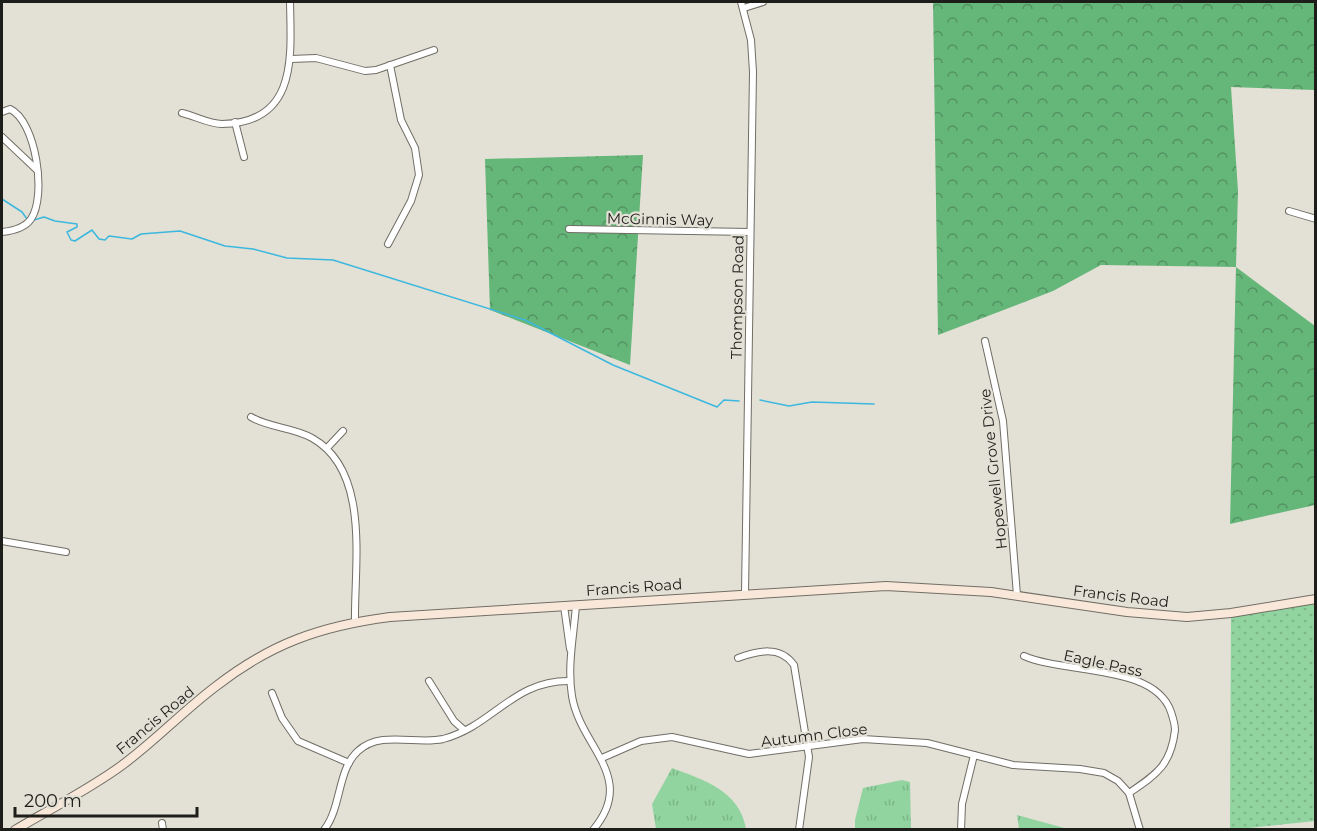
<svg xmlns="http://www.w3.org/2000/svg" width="1317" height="831" viewBox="0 0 1317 831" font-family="Montserrat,sans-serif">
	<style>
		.grass { fill: url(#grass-tufts) }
		.forest { fill: url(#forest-crowns) }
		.park { fill: url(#park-dots) }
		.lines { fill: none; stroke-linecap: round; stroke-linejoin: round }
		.stream { stroke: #3cb8de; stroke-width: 1.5 }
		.street-casing { stroke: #706e65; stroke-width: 8 }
		.secondary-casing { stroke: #706e65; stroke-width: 10 }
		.street { stroke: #fff; stroke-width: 6 }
		.secondary { stroke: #f9e8d9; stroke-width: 8 }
		.labels { text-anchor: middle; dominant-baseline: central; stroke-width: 4.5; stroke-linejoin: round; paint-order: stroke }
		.street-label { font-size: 15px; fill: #1d1d19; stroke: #e3e0d6 }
	</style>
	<defs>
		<pattern id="grass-tufts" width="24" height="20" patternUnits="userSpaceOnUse" patternTransform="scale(1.5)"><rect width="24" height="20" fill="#91d49f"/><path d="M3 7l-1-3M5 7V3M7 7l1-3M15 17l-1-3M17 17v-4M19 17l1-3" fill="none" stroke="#7db688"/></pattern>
		<pattern id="forest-crowns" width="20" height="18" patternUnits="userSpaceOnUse" patternTransform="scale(1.5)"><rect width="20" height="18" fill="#65b679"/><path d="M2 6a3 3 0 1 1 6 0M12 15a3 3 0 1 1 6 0" fill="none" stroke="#539362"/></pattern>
		<pattern id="park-dots" width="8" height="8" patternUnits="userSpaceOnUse" patternTransform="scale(1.5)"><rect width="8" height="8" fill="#91d49f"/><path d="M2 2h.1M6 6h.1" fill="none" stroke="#7db688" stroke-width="1.8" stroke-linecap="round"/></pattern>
	</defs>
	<rect width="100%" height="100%" fill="#e3e0d6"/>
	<!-- grass -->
	<g class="grass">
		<path d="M672 768C704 780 740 791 746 829H656L652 804Z"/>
		<path d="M902 780 910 782 911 829H855V820L863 788Z"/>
		<path d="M1017 815 1068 829H1019Z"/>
	</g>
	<!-- forest -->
	<g class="forest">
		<path d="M933 2H1315V90L1231 87 1238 191 1236 267 1315 326V505L1230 524 1236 267 1101 265 1053 291 938 335Z"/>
		<path d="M643 155 630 365 490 310 485 159Z"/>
	</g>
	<!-- park -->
	<path class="park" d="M1315 599V821L1230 830 1231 613Z"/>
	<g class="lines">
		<!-- stream -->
		<g class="stream">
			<path d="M2 199 22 212 27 219"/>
			<path d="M34 220 44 217 55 221 77 224V227L67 232 71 240 75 241 92 230 99 239 105 240 109 236 132 239 141 234 180 231 225 246 253 249 287 258 333 260 525 320 613 365 717 407 724 400 739 401"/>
			<path d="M760 400 789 406 812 402 874 404"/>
		</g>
		<defs>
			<g id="street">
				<path d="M741 2 751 40 753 72 745 593"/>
				<path d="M744 8 763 2"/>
				<path d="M291 59 316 58 365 71 376 70 434 50"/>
				<path d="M2 112 10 109C36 121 47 196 31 219 25 228 11 231 2 232"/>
				<path d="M182 113C195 116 209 124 222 124 298 123 291 56 290 2"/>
				<path d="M235 122 244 157"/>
				<path d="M2 137 37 170"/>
				<path d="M1289 211 1316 219"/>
				<path d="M569 229 750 232"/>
				<path d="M388 244 411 201 419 175 415 148 401 120 390 65"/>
				<path d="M985 341 1003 421 1017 595"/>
				<path d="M251 417C269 428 293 427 312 438 371 471 354 565 355 621"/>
				<path d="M327 448 343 431"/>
				<path d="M2 541 66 552"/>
				<path d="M576 605C574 634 567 666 572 696 580 747 638 777 593 830"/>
				<path d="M564 606 570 649"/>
				<path d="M1024 656C1065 674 1155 664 1171 712 1173 718 1175 724 1175 730 1171 765 1157 774 1129 793"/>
				<path d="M738 658C758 651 780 645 794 665L809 757 799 830"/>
				<path d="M429 681 454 721 464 730"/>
				<path d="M272 693 282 718 298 741 349 763"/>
				<path d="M602 758 641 741 672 737 749 754 863 739 927 743 1013 765 1080 769 1104 773 1118 781 1129 793 1140 830"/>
				<path d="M162 823 163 830"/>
				<path d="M324 830C342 807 337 770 358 751 381 730 416 745 443 739 493 726 513 680 570 681"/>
				<path d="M961 830 962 804 974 755"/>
			</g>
			<path id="secondary" d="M15 830C50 809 88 790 121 766 154 742 182 712 215 687 270 644 320 626 390 617L886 586 991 592 1127 612 1187 617 1231 613 1316 599"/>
		</defs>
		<!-- street casing -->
		<use href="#street" class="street-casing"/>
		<!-- secondary casing -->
		<use href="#secondary" class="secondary-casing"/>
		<!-- street -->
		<use href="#street" class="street"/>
		<!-- secondary -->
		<use href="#secondary" class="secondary"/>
	</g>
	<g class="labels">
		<!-- street labels -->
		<g class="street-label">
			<text transform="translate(660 219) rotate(1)">McGinnis Way</text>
			<text transform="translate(737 297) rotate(-89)">Thompson Road</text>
			<text transform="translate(993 469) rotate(-96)">Hopewell Grove Drive</text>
			<text transform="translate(634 587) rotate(-4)">Francis Road</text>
			<text transform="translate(1121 596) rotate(7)">Francis Road</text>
			<text transform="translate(1103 663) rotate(12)">Eagle Pass</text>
			<text transform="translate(155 720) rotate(-40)">Francis Road</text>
			<text transform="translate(814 735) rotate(-7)">Autumn Close</text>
		</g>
	</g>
	<!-- border -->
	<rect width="1317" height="831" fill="none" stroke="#1d1d19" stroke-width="6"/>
	<!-- scale -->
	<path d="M15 807v9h182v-9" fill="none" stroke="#1d1d19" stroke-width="3"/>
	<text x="24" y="807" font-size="18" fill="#1d1d19" stroke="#e3e0d6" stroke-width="4.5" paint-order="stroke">200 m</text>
</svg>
